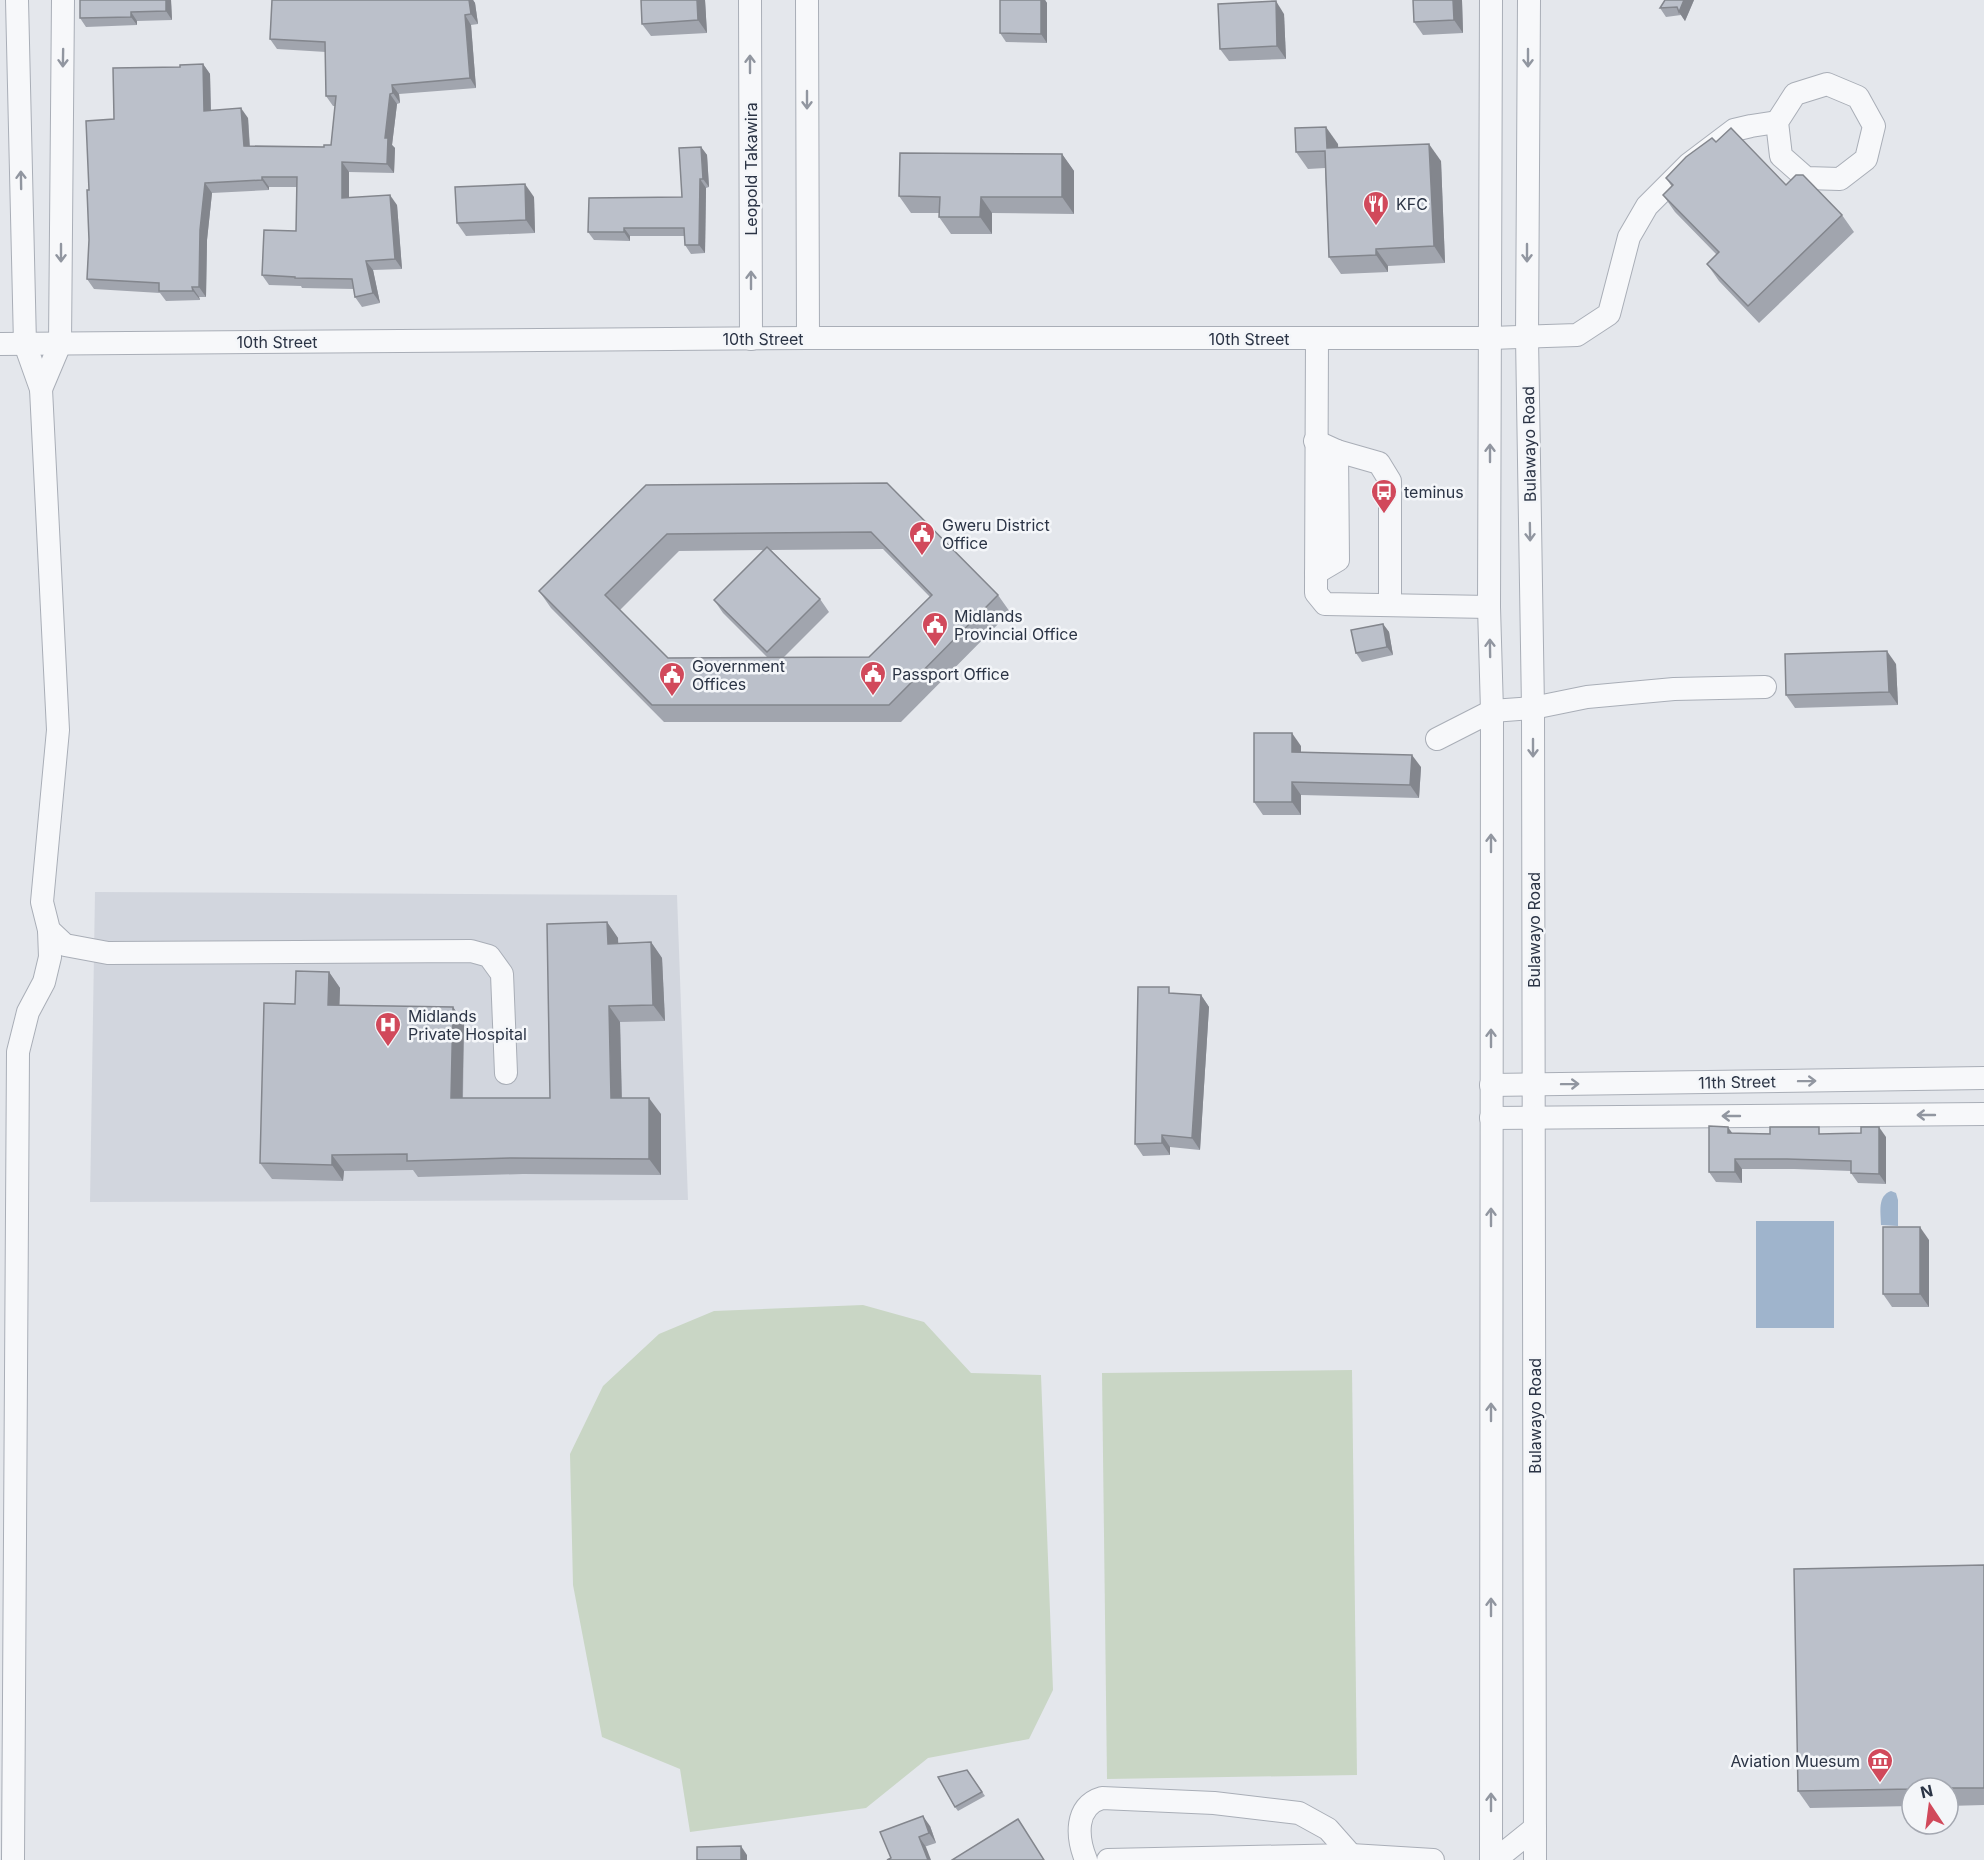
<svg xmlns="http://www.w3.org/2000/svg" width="1984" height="1860" viewBox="0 0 1984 1860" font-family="Inter,sans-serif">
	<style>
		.built { fill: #d2d6de }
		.green { fill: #c9d6c5 }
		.water { fill: #9fb4cc }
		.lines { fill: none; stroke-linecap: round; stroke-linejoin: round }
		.minor-casing { stroke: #a9aeb7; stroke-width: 24 }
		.minor { stroke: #f7f8fa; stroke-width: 22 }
		.wall { fill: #a1a5ae; fill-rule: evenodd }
		.shaded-wall { fill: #83868d }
		.building { fill: #bbc0ca; stroke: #83868d; stroke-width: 1.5; fill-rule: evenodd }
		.oneway { stroke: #9196a0 }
		.labels { text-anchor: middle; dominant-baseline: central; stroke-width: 5; stroke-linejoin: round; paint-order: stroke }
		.street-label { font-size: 16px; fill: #2b3445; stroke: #f4f6f9 }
		.poi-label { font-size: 16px; fill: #2b3445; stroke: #f4f6f9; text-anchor: start }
	</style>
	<rect width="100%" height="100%" fill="#e4e7ec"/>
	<!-- built -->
	<path class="built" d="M95 892 677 895 688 1200 90 1202Z"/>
	<!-- green -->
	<g class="green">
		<path d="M863 1305 924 1322 971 1373 1041 1375 1053 1690 1029 1739 928 1758 866 1808 690 1832 680 1769 602 1737 573 1585 570 1454 603 1386 659 1334 714 1311Z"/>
		<path d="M1352 1370 1357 1775 1107 1779 1102 1373Z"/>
	</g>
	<!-- water -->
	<g class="water">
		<path d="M1891 1191 1896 1193 1898 1200V1226L1881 1225C1881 1212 1877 1196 1891 1191Z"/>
		<rect x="1756" y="1221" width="78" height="107"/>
	</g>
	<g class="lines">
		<defs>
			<g id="minor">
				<path d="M17 0 25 344 41 389 58 730 42 902 49 930 65 945 108 953 471 951 489 956 502 974 506 1073"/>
				<path d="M750 0 751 339"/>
				<path d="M807 0 808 338"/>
				<path d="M1529 0 1527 337 1533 708 1535 1860"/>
				<path d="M1827 84 1858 97 1874 126 1866 159 1840 179 1806 178 1781 156 1777 122 1795 94Z"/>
				<path d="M1317 338 1316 593 1325 604 1489 607"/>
				<path d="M0 344 808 338H1491L1577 335 1609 314 1629 237 1647 206 1689 164 1734 130 1751 126 1777 122"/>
				<path d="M41 389 60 344 63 0"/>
				<path d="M1315 441 1337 451 1379 463 1390 481V605"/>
				<path d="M1316 573 1338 560 1337 451"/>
				<path d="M1437 739 1492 711 1533 708 1587 697 1674 689 1765 687"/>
				<path d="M1491 1085 1984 1078"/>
				<path d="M1491 1118 1984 1114"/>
				<path d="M13 1860 18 1052 28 1012 44 982 50 957 49 930"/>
				<path d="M1086 1860C1077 1838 1074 1806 1102 1798L1214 1803 1299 1813 1328 1829 1351 1855"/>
				<path d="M1108 1860 1351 1855 1433 1860"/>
				<path d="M1491 1860 1492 711 1489 607 1491 0"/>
				<path d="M1495 1860 1535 1828"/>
			</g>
		</defs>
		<!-- minor casing -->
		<use href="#minor" class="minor-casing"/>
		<!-- minor -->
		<use href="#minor" class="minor"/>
	</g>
	<!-- wall -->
	<g class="wall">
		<path d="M80 0H171L172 20 137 21V25L86 27 80 18Z"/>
		<path d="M272 0H473L475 3 478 24 471 25 476 88 399 94 400 103 397 104 392 145 395 148 394 173 349 172V198L397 205 402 269 373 270 380 303 362 307 355 297 354 289 302 288 301 286 269 285 262 275 296 231 297 187H269V190L212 193 207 240 206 297H199L200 300 166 301 160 293 94 289 87 279 89 240V190L114 119 180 67 203 64 210 74 211 111 248 118 250 146 324 147 331 145 335 106H333L326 96V52L277 49 270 39Z"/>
		<path d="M641 0H705L707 33 651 36 642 24Z"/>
		<path d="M1000 0H1045L1047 3V43L1006 42 1000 33Z"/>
		<path d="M1462 0 1463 33 1423 35 1414 22Z"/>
		<path d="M1665 0H1694L1685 21 1681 15 1666 17 1660 8Z"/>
		<path d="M1284 14 1286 59 1229 61 1220 49Z"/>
		<path d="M1716 142 1786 185 1842 215 1854 232 1759 323 1719 281 1707 264 1717 255 1675 212 1663 195 1672 187 1666 178Z"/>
		<path d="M1338 144V148L1441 161 1445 263 1388 266V272L1341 274 1329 257 1325 168 1308 169 1296 152Z"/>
		<path d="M701 147 707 155 709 187 706 188 705 253 691 254 685 245V236H630V241L594 240 588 232 682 197Z"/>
		<path d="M1062 154 1074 171V214L992 213V234H951L939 217V213H911L899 196Z"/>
		<path d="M534 197 535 233 466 236 457 223Z"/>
		<path d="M887 483 998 595 1010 612 901 722H664L551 608 539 591 646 485ZM883 549 930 597 869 657 783 658 829 612 820 599 771 550ZM763 550 714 600 723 613 768 658H668L620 610 679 551Z"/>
		<path d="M1383 624 1389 632 1393 655 1362 662 1356 653Z"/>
		<path d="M1896 664 1898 705 1795 708 1786 695Z"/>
		<path d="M1301 746V752L1421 767 1419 798 1301 795V815H1263L1254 802Z"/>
		<path d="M607 922 618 938V944L651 942 662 958 665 1021 620 1022 622 1098 661 1114V1175L523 1174 418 1177 413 1170 344 1171 343 1181 272 1179 260 1163 295 1004 329 972 340 988 339 1005 453 1007 464 1023 463 1098H550Z"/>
		<path d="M1174 994 1201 995 1209 1007 1200 1150 1170 1147V1155L1143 1156 1135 1144Z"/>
		<path d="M1733 1133 1824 1134 1886 1137V1184L1858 1183 1851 1173V1171L1794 1169H1742V1183L1716 1182 1709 1172Z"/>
		<path d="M1929 1240V1307H1892L1883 1294Z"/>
		<path d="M1984 1565V1805L1948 1806V1788H1912V1806L1810 1808 1798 1791Z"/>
		<path d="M967 1770 985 1796 958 1811 955 1807Z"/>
		<path d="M930 1826 936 1843 891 1858Z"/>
	</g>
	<!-- shaded-wall -->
	<g class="shaded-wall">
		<path d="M166 0H171L172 20 166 11Z"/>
		<path d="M469 0H473L475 3 478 24 471 14Z"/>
		<path d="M697 0H705L707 33 698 20Z"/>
		<path d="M1041 0H1045L1047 3V43L1041 34Z"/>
		<path d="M1453 0H1462L1463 33 1454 20Z"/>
		<path d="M1684 0H1694L1685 21 1679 12Z"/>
		<path d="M1276 1 1284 14 1286 59 1277 46Z"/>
		<path d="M131 12 137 21V25L131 17Z"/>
		<path d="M465 15 471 25 476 88 470 78Z"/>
		<path d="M203 64 210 74 211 121 204 111Z"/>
		<path d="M392 85 399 94 400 103 393 93Z"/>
		<path d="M390 94 397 104 392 145 395 148 394 173 387 164 385 138Z"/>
		<path d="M241 108 248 118 250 156 244 146Z"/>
		<path d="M1326 127 1338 144 1339 165 1327 148Z"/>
		<path d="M1429 144 1441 161 1445 263 1434 246Z"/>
		<path d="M701 147 707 155 709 187 703 179Z"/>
		<path d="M1062 154 1074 171V214L1062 197Z"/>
		<path d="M342 162 349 172V208L342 198Z"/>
		<path d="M262 177 269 187V190L262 180Z"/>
		<path d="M700 179 706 188 705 253 699 245Z"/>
		<path d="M205 183 212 193 207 240 206 297 199 287 200 230Z"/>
		<path d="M525 184 534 197 535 233 526 220Z"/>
		<path d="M390 195 397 205 402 269 395 259Z"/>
		<path d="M981 197 992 213V234L980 217Z"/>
		<path d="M624 228 630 236V241L624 232Z"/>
		<path d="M1376 249 1388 266V272L1376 255Z"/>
		<path d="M366 261 373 270 380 303 373 293Z"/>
		<path d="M192 287 199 297 200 300 193 291Z"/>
		<path d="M1383 624 1389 632 1393 655 1387 647Z"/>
		<path d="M1887 651 1896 664 1898 705 1889 692Z"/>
		<path d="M1292 733 1301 746V765L1292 752Z"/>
		<path d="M1412 755 1421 767 1419 798 1410 785Z"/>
		<path d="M1292 782 1301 795V815L1292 802Z"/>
		<path d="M607 922 618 938 619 960 608 944Z"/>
		<path d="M651 942 662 958 665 1021 653 1005Z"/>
		<path d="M329 972 340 988 339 1020 328 1005Z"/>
		<path d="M1201 995 1209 1007 1200 1150 1192 1138Z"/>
		<path d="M609 1006 620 1022 622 1114 611 1098Z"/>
		<path d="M453 1007 464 1023 462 1114 451 1098Z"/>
		<path d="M649 1098 661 1114V1175L649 1159Z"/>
		<path d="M1728 1127 1735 1137 1728 1133Z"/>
		<path d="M1879 1127 1886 1137V1184L1879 1174Z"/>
		<path d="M1162 1135 1170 1147V1155L1162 1143Z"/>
		<path d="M332 1155 344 1171 343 1181 332 1165Z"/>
		<path d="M1735 1159 1742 1169V1183L1735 1172Z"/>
		<path d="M1920 1227 1929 1240V1307L1920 1294Z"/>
		<path d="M923 1816 930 1826 936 1843 929 1833Z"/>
		<path d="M919 1837 926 1847 931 1860H928Z"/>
		<path d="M741 1846 747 1855V1860H741Z"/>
	</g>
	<!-- building -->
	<g class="building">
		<path d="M80 0H166V11L131 12V17L80 18Z"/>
		<path d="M272 0H469L471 14 465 15 470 78 392 85 393 93 390 94 385 138H388L387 164 342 162V198L390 195 395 259 366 261 373 293 355 297 352 279 295 278V277L262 275 264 230 296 231 297 177H262V180L205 183 200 230 199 287H192L193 291H159V283L87 279 89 240 87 190H89L86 121 114 119 113 68 180 67V65L203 64 204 111 241 108 244 146 324 147V145H331L336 96H326L325 42 270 39Z"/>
		<path d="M641 0H697L698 20 642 24Z"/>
		<path d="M1000 0H1041V34L1000 33Z"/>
		<path d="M1413 0H1453L1454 20 1414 22Z"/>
		<path d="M1665 0H1684L1679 12 1677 7 1660 8Z"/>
		<path d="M1276 1 1277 46 1220 49 1218 4Z"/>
		<path d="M1326 127 1327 148 1429 144 1434 246 1376 249V255L1329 257 1325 151 1296 152 1295 128Z"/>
		<path d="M1731 128 1786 185 1796 175H1803L1842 215 1748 306 1707 264 1719 252 1663 195 1673 185 1666 178 1686 157 1712 138 1716 142Z"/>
		<path d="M701 147 703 179H700L699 245H685L684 228H624V232H588L589 198 682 197 679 148Z"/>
		<path d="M900 153 1062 154V197H981L980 217H939L940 197 899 196Z"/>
		<path d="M525 184 526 220 457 223 455 187Z"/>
		<path d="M887 483 998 595 889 705H652L539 591 646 485ZM871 532 932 595 869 657 668 658 605 595 667 534Z"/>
		<path d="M767 547 820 599 767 652 714 600Z"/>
		<path d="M1383 624 1387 647 1356 653 1351 630Z"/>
		<path d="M1887 651 1889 692 1786 695 1785 654Z"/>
		<path d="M1254 733H1292V752L1412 755 1410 785 1292 782V802H1254Z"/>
		<path d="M607 922 608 944 651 942 653 1005 609 1006 611 1098H649V1159L511 1158 407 1161V1154L332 1155V1165L260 1163 264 1003 295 1004 296 971 329 972 328 1005 453 1007 451 1098H550L547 924Z"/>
		<path d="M1138 987H1169V993L1201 995 1192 1138 1162 1135V1143L1135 1144Z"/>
		<path d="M1709 1126 1728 1127V1133L1770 1134V1127H1819V1134L1861 1133V1127H1879V1174L1851 1173V1161L1787 1159H1735V1172H1709Z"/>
		<rect x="1883" y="1227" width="37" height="67"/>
		<path d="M1984 1565V1788H1912V1789L1798 1791 1794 1569Z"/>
		<path d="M967 1770 982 1792 955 1807 938 1777Z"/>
		<path d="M923 1816 929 1833 919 1837 928 1860H887L891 1858 880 1832Z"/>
		<path d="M1018 1819 1044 1860H952Z"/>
		<path d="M741 1846V1860H697V1847Z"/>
	</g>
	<!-- one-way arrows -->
	<defs><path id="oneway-shaft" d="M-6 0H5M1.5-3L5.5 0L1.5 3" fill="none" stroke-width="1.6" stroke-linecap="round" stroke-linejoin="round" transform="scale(1.5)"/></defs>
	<g class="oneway">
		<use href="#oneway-shaft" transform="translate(63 58) rotate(91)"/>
		<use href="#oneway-shaft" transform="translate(1528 58) rotate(90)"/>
		<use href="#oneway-shaft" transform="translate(750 64) rotate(-90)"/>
		<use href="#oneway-shaft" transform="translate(807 100) rotate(90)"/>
		<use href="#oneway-shaft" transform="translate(21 180) rotate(-91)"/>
		<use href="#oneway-shaft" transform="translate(61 253) rotate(90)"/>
		<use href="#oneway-shaft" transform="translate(1527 253) rotate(90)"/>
		<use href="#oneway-shaft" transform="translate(751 280) rotate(-90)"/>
		<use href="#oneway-shaft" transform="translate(1490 453) rotate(-90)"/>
		<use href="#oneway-shaft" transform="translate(1530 532) rotate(89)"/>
		<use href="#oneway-shaft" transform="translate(1490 648) rotate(-91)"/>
		<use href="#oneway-shaft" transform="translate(1533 748) rotate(90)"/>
		<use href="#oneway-shaft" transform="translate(1491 843) rotate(-90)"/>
		<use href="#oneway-shaft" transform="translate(1491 1038) rotate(-90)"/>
		<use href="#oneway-shaft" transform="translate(1807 1081) rotate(-1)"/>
		<use href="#oneway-shaft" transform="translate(1570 1084) rotate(-1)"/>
		<use href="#oneway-shaft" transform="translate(1926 1115) rotate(180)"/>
		<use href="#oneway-shaft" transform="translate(1731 1116) rotate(180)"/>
		<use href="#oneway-shaft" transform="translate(1491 1217) rotate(-90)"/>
		<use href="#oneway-shaft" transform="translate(1491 1412) rotate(-90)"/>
		<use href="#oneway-shaft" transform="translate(1491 1607) rotate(-90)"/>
		<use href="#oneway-shaft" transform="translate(1491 1802) rotate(-90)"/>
	</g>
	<!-- icons -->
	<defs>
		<symbol id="restaurant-pin" viewBox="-11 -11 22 30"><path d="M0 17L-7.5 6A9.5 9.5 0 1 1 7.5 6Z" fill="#d1495b" stroke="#f4f6f9"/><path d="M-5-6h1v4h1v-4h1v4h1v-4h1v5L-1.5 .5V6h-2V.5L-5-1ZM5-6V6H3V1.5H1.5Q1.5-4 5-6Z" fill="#fff"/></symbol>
		<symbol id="bus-pin" viewBox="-11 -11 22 30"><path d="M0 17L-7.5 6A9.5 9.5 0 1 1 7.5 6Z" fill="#d1495b" stroke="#f4f6f9"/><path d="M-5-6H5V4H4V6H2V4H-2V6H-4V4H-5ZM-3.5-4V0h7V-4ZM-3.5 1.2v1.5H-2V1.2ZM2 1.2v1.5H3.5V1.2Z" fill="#fff"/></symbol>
		<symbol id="civic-pin" viewBox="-11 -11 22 30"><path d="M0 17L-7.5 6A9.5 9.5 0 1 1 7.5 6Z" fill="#d1495b" stroke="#f4f6f9"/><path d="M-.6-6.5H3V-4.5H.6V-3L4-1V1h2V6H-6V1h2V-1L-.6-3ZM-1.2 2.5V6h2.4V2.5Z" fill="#fff"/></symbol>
		<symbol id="hospital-pin" viewBox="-11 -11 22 30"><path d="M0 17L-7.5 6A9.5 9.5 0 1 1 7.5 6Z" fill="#d1495b" stroke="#f4f6f9"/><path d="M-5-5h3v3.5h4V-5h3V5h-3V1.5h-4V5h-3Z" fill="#fff"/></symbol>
		<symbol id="museum-pin" viewBox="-11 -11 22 30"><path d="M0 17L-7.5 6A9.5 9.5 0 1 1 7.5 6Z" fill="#d1495b" stroke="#f4f6f9"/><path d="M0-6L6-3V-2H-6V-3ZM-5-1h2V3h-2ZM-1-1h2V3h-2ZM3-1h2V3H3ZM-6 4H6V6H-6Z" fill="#fff"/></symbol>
	</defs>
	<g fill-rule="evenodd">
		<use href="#restaurant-pin" x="1361" y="189" width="30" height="40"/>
		<use href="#bus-pin" x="1369" y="477" width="30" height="40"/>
		<use href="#civic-pin" x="907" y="519" width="30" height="40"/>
		<use href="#civic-pin" x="920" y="610" width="30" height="40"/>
		<use href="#civic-pin" x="858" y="659" width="30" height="40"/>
		<use href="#civic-pin" x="657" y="660" width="30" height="40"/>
		<use href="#hospital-pin" x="373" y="1010" width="30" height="40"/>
		<use href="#museum-pin" x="1865" y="1746" width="30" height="40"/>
	</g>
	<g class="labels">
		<!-- street labels -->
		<g class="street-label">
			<text transform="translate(751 169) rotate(-90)">Leopold Takawira</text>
			<text x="763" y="339">10th Street</text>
			<text x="1249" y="339">10th Street</text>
			<text x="277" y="342">10th Street</text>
			<text transform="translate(1529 444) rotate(-91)">Bulawayo Road</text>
			<text transform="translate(1534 930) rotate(-90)">Bulawayo Road</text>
			<text transform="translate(1737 1082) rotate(-1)">11th Street</text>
			<text transform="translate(1535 1416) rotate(-90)">Bulawayo Road</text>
		</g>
		<!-- poi labels -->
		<g class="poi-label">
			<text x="1396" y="204">KFC</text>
			<text x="1404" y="492">teminus</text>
			<text x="942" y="525">Gweru District<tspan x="942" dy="18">Office</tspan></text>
			<text x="954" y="616">Midlands<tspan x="954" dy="18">Provincial Office</tspan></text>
			<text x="692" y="666">Government<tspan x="692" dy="18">Offices</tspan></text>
			<text x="892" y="674">Passport Office</text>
			<text x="408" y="1016">Midlands<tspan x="408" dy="18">Private Hospital</tspan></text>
			<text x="1860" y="1761" text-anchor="end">Aviation Muesum</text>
		</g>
	</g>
	<!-- north arrow -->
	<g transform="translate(1930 1806) rotate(347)"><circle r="28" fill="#f4f6f9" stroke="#a4a8b1" stroke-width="1.5"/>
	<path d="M0-4.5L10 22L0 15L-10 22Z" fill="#d1495b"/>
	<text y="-9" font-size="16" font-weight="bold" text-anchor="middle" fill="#2b3445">N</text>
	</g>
</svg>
